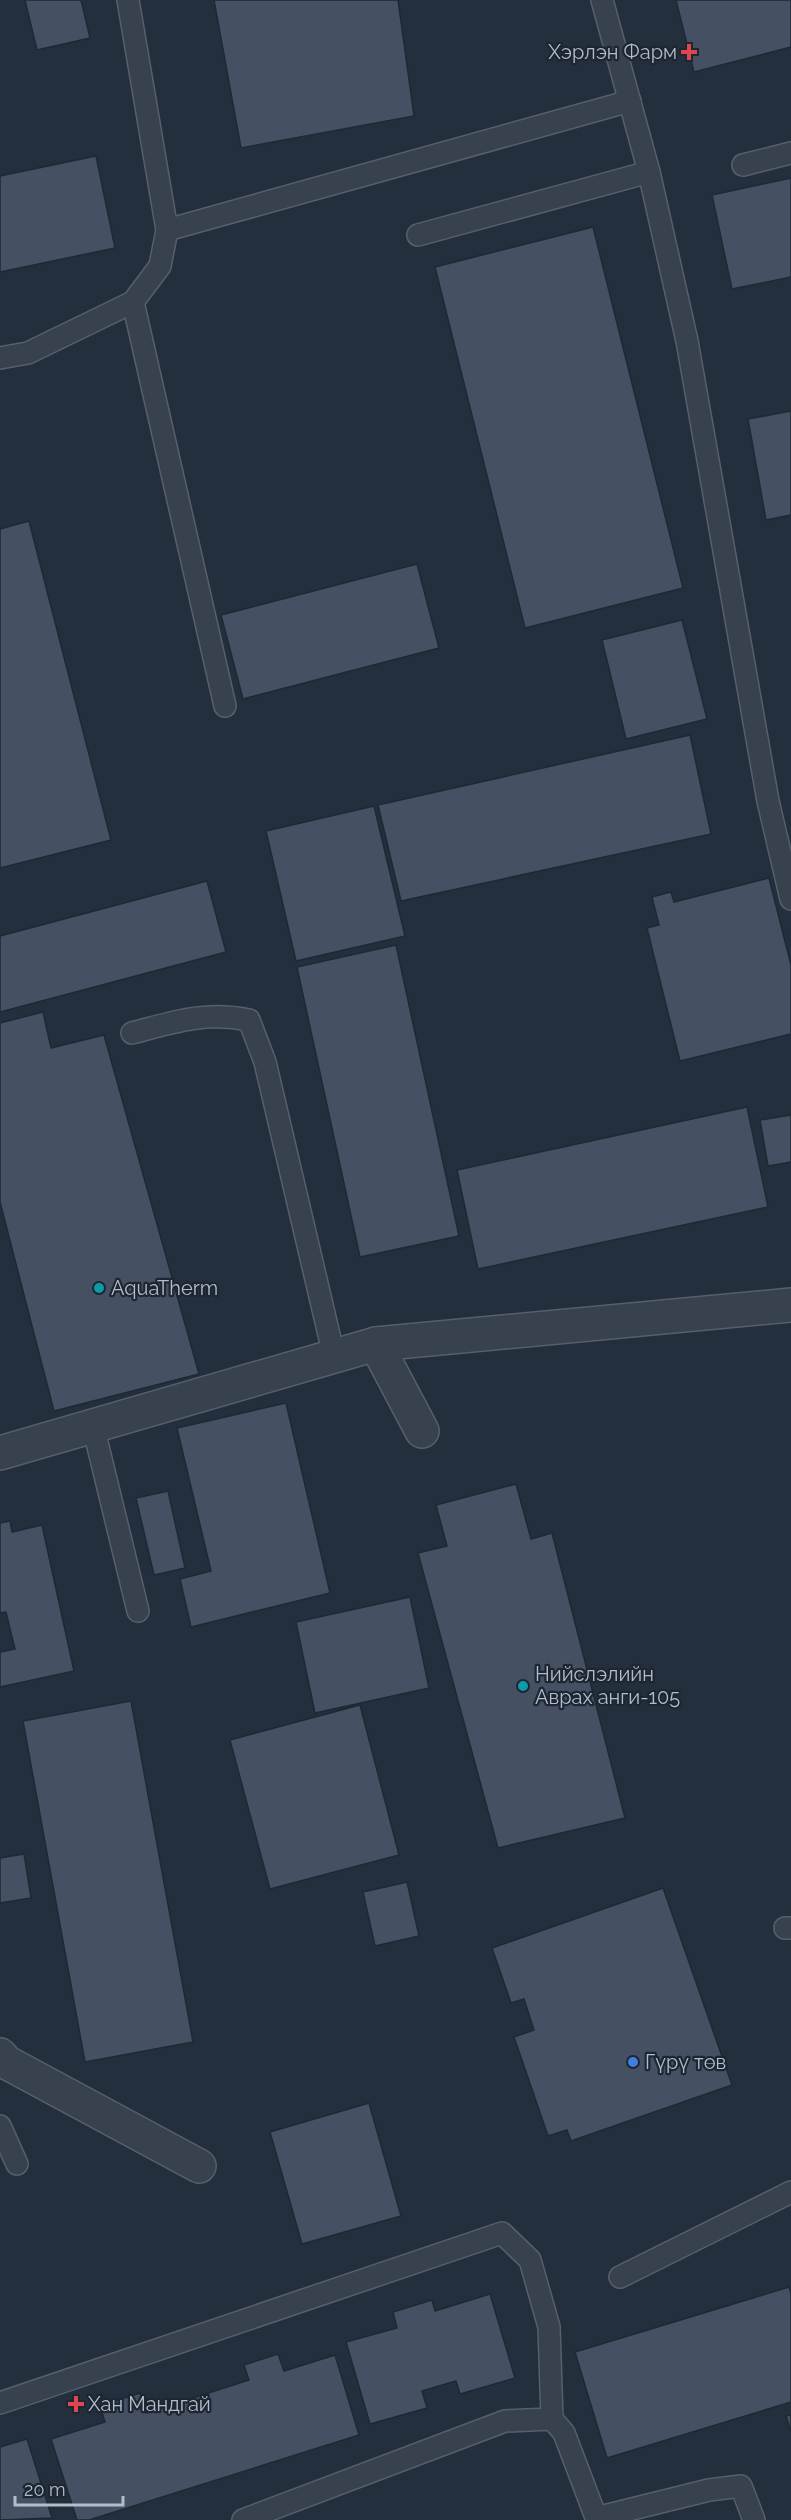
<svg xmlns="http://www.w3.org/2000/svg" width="791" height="2520" viewBox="0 0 791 2520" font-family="Raleway,sans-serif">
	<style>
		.building { fill: #455162; stroke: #1f2835; stroke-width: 1.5 }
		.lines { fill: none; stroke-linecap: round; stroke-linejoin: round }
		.service-casing { stroke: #565f6c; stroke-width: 24 }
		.minor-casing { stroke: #565f6c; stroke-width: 36 }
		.service { stroke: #38414e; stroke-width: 21 }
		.minor { stroke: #38414e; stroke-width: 33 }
		.health-dot { fill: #e0444e; stroke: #1d2633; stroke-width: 2 }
		.culture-dot { fill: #0f9aa8; stroke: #1d2633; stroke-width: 2 }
		.shop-dot { fill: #3f7fe0; stroke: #1d2633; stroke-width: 2 }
		.labels { text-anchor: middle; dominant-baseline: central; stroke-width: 4.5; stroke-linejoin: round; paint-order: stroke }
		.poi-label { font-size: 20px; fill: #b4bcc9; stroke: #1d2633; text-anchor: start }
	</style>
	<rect width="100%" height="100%" fill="#242f3e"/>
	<!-- building -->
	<g class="building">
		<path d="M25 0H81L90 38 37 50Z"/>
		<path d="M214 0H398L414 116 241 148Z"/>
		<path d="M676 0H791V47L694 72Z"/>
		<path d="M96 156 115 248 0 272V176Z"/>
		<path d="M791 178V277L732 289 712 195Z"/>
		<path d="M593 227 683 588 525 628 435 267Z"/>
		<path d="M791 411V515L766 520 748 419Z"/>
		<path d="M29 521 111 840 0 868V529Z"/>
		<path d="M417 564 439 648 243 699 221 615Z"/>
		<path d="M682 620 707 719 626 739 602 640Z"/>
		<path d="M690 735 711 834 401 901 378 805Z"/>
		<path d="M374 806 405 936 296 961 266 831Z"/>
		<path d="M769 878 791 965V1034L680 1061 647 928 659 925 652 897 671 892 674 902Z"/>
		<path d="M207 881 226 952 0 1012V936Z"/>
		<path d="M396 945 459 1236 360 1257 297 967Z"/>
		<path d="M43 1012 51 1048 104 1035 199 1374 54 1411 0 1202V1023Z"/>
		<path d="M747 1107 768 1207 478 1269 457 1170Z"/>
		<path d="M791 1115V1162L768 1166 760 1120Z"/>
		<path d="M286 1403 330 1593 191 1627 180 1579 211 1571 177 1428Z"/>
		<path d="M516 1484 531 1539 552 1533 625 1818 498 1848 418 1553 447 1546 436 1505Z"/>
		<path d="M168 1491 185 1568 154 1575 136 1498Z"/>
		<path d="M10 1521 12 1532 42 1525 74 1671 0 1687V1652L15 1649 6 1612 0 1613V1523Z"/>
		<path d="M410 1597 429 1688 315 1713 296 1622Z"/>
		<path d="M131 1701 193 2042 85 2062 23 1721Z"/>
		<path d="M360 1705 399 1855 270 1889 230 1740Z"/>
		<path d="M24 1854 31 1898 0 1903V1858Z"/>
		<path d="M407 1882 419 1936 375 1946 363 1892Z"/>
		<path d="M663 1888 732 2085 571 2141 567 2130 548 2136 514 2037 534 2030 524 1999 511 2003 492 1948Z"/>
		<path d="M369 2103 401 2216 302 2244 270 2132Z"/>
		<path d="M789 2287 791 2294V2402L607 2458 575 2352Z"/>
		<path d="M490 2294 515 2378 460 2394 456 2381 422 2391 427 2408 370 2424 346 2342 397 2328 393 2312 432 2300 435 2311Z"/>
		<path d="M278 2354 284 2371 335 2355 359 2435 89 2520H77L51 2439 105 2422 100 2406 140 2393 146 2413 249 2380 244 2365Z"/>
		<path d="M791 2415V2432L786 2416Z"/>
		<path d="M27 2439 52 2518 0 2520V2447Z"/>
	</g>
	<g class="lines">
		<defs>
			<g id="service">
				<path d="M602 0 649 172"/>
				<path d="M743 165 791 153"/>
				<path d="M167 230 630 101"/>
				<path d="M418 235 649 172 687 341 768 801 791 899"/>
				<path d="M133 302 225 706"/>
				<path d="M0 358 28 353 133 302 160 266 167 230 128 0"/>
				<path d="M132 1033C173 1022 206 1011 249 1020L265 1062 334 1356"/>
				<path d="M93 1426 138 1611"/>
				<path d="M785 1928H791"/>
				<path d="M0 2126 17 2164"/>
				<path d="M620 2277 791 2192"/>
				<path d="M0 2403 502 2233 530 2260 549 2327 552 2419"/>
				<path d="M596 2518 709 2490 741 2486 754 2520"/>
				<path d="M243 2520 505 2421 552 2419 564 2433 597 2520"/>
			</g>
			<g id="minor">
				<path d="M376 1344 422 1431"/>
				<path d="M0 1453 376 1344 791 1305"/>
				<path d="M0 2055 6 2062 199 2166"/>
			</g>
		</defs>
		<!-- service casing -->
		<use href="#service" class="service-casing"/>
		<!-- minor casing -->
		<use href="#minor" class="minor-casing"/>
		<!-- service -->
		<use href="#service" class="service"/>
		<!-- minor -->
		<use href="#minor" class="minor"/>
	</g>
	<!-- markers -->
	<g class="health-dot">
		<path d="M686 43h6v6h6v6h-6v6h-6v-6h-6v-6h6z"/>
		<path d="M73 2395h6v6h6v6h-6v6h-6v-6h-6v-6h6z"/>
	</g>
	<g class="culture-dot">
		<circle cx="99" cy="1288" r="6"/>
		<circle cx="523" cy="1686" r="6"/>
	</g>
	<circle class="shop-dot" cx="633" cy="2062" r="6"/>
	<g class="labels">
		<!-- poi labels -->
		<g class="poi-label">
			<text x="677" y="52" text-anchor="end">Хэрлэн Фарм</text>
			<text x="111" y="1288">AquaTherm</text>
			<text x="535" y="1674">Нийслэлийн<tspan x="535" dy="23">Аврах анги-105</tspan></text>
			<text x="645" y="2062">Гүрү төв</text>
			<text x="88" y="2404">Хан Мандгай</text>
		</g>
	</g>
	<!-- scale -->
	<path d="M15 2496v9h108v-9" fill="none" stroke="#b4bcc9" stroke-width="3"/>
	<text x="24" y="2496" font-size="18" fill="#b4bcc9" stroke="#1d2633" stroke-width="4.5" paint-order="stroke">20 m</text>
</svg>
